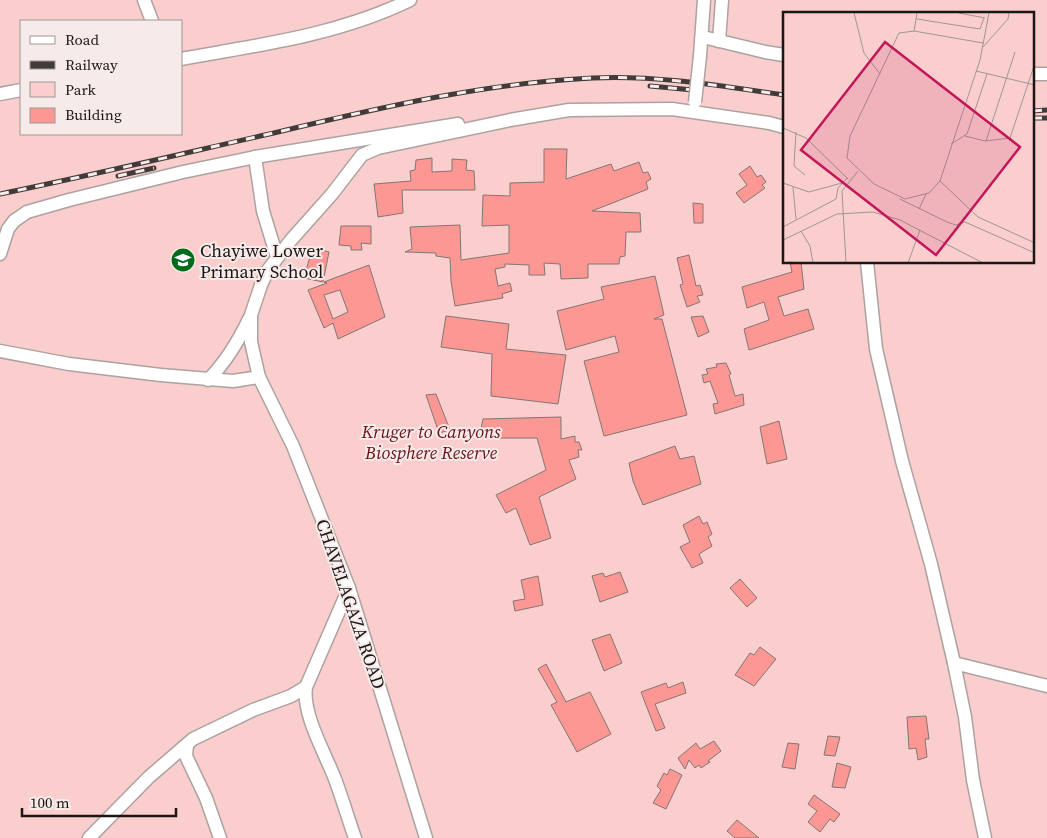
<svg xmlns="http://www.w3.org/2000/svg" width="1047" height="838" viewBox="0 0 1047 838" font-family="'Source Serif 4',serif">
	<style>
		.green { fill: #facecc; fill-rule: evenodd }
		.building { fill: #fd9794; stroke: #817675; fill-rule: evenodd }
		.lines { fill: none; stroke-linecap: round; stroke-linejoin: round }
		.minor-casing { stroke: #ada1a1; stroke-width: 15 }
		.minor { stroke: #fff; stroke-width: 12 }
		.rail-casing { stroke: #413b3a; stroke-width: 5 }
		.rail { stroke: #f7ebea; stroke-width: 3; stroke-dasharray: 9; stroke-linecap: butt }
		.minor-bridge-casing { stroke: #ada1a1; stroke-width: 15; stroke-linecap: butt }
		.minor-bridge { stroke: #fff; stroke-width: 12 }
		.labels { text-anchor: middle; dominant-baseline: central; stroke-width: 4; stroke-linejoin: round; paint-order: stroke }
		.poi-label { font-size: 18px; fill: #1b1616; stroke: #f7ebea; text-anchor: start }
		.park-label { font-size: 18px; font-style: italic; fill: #690f18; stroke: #f7ebea }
		.street-label { font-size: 18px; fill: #1b1616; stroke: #f7ebea }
		.inset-road { fill: none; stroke: #9f9695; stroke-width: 1 }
		.view { fill: #c2185b; fill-opacity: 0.15; stroke: #c2185b; stroke-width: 2.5 }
		.inset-edge { fill: none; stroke: #1b1616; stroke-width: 2.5 }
	</style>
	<rect width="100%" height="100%" fill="#f7ebea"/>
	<!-- green -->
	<path class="green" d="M0 0H1047V838H0ZM784 14H1033V262H784ZM21 21H181V134H21Z"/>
	<!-- building -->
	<g class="building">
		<path d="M544 149H567L566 179 611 164 614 171 639 162 643 173 648 172 651 179 646 182 648 189 592 211 640 213 641 232H626L625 256 620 257 619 264H588V278L561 279 560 264 544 263 545 275H529V265L505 264V267L495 269 498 286 510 283 512 291 502 294 503 298 455 306 451 281 450 258 436 256V253L405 252 412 249 410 227 460 225 461 260 509 253V225L482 226 483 195 510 196V183L544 182Z"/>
		<path d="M432 158V172L452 171V159L467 160 466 170 474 171 475 190H402L403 213 378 217 374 184 411 181 410 171 415 170 416 160Z"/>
		<path d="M750 166 757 177 761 175 766 182 762 185 765 188 744 203 736 193 747 185 739 174Z"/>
		<path d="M693 203 703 204V223H694Z"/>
		<path d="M341 226H371V244L361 243 362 250H351V246L339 245Z"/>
		<path d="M318 249 329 252 323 282 304 278 311 253 316 254Z"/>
		<path d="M689 255 696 286 700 285 703 295 697 296 700 302 687 307 680 285 683 284 677 258Z"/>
		<path d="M790 262H801L804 289 778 297 784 316 808 309 814 329 749 350 744 329 769 320 764 302 747 308 742 287 792 272Z"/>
		<path d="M369 265 385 317 338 339 333 323 324 328 308 290 327 283 324 282ZM340 290 348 312 333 319 324 295Z"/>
		<path d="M655 276 664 315 654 319H662L687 415 604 436 584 361 619 352 615 336 566 350 557 311 604 299 601 287Z"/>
		<path d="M446 316 509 324 506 349 566 355 558 404 491 396 492 354 441 347Z"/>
		<path d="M703 316 709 332 698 337 691 317Z"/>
		<path d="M726 363 731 374 729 375 735 396 743 394 744 405 715 414 713 404 718 403 710 381 704 383 702 375 708 374 706 369 717 367 716 364Z"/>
		<path d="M436 394 450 430 439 433 426 395Z"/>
		<path d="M561 417V439L575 436V442H579L582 450H578L579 457 569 460 576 479 539 497 551 538 530 545 516 508 506 513 496 495 546 470 537 438H479L483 419Z"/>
		<path d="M779 421 787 459 767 464 760 427Z"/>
		<path d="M675 446 680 459 694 456 701 484 643 505 633 481 629 463Z"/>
		<path d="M699 516 703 524 707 522 712 534 708 537 712 546 699 554 703 563 692 568 680 547 690 542 683 525Z"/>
		<path d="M620 572 628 592 600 602 592 576 603 573 605 577Z"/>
		<path d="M538 576 543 605 515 611 513 601 525 599 521 580Z"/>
		<path d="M740 579 757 598 747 607 730 588Z"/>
		<path d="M610 634 622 663 604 671 592 640Z"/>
		<path d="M760 647 776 659 754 686 735 675 750 653 754 655Z"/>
		<path d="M546 664 566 702 590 692 611 734 577 752 551 705 557 702 538 669Z"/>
		<path d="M683 682 686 693 655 704 665 728 656 731 641 692 666 683 668 688Z"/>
		<path d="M926 716 929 739H925L927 757 918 760 916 748 909 749 907 717Z"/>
		<path d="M828 736 840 737 835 756 824 755Z"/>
		<path d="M714 741 721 751 708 761 710 762 701 768 699 765 695 768 689 760 685 769 678 758 696 743 700 749Z"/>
		<path d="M788 743 799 744 795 769 782 767Z"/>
		<path d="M837 763 851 767 845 788 832 787Z"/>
		<path d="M670 769 682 775 666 809 653 803 661 790 657 786 664 773 667 775Z"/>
		<path d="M814 795 840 814 834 822 830 819 820 832 808 822 817 811 808 804Z"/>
		<path d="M737 820 759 838H735L727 831Z"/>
	</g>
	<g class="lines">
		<defs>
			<g id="minor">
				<path d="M144 0 152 21"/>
				<path d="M703 37 765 52 784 55"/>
				<path d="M719 41 722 0"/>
				<path d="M700 56 704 0"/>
				<path d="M181 59C259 45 338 35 410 0"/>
				<path d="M1033 74H1047"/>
				<path d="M0 94 21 90"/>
				<path d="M255 157 263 211 277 257"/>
				<path d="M0 254 8 229 14 221 27 212 69 200 183 172 255 157 458 124"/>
				<path d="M867 262 876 349 902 461 931 564 954 663 965 717 973 780 985 838"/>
				<path d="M0 351 69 364 161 375 233 381 259 377"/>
				<path d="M208 380C226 362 238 342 249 319"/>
				<path d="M349 588 306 687C302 714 325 753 335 779 342 798 348 818 355 838"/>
				<path d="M954 663 1047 686"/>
				<path d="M187 745 186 756 206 798 220 838"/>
				<path d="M89 838 149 777 193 739 253 710 291 696 306 687"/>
				<path d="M426 838 349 588 293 446 259 377 251 342V315L261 285 268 270 291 240 332 194 362 155 378 148 510 120 569 110 672 109 769 123 784 127"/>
			</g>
		</defs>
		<!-- minor casing -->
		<use href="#minor" class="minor-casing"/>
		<!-- minor -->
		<use href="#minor" class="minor"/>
		<defs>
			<g id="rail">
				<path d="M650 86 693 90"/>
				<path d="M1033 111 1047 110"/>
				<path d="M1033 118H1047"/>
				<path d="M118 176 154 168"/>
				<path d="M0 194C93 175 185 153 278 132 382 107 486 83 593 78 657 75 721 86 784 95"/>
			</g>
		</defs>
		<!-- rail casing -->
		<use href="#rail" class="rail-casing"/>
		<!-- rail -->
		<use href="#rail" class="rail"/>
		<defs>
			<path id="minor-bridge" d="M695 102 700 56"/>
		</defs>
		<!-- minor-bridge casing -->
		<use href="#minor-bridge" class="minor-bridge-casing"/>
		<!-- minor-bridge -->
		<use href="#minor-bridge" class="minor-bridge"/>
	</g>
	<!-- icons -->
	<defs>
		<symbol id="school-disc" viewBox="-11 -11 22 22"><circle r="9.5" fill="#006b1a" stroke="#f7ebea"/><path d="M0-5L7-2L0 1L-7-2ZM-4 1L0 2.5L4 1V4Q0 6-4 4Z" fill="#fff"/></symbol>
	</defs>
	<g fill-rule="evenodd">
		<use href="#school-disc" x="169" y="246" width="28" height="28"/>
	</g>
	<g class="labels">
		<!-- poi labels -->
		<g class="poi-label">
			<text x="200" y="250">Chayiwe Lower<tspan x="200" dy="21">Primary School</tspan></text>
		</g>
		<!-- park labels -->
		<g class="park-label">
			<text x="431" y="431">Kruger to Canyons<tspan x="431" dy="21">Biosphere Reserve</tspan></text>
		</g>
		<!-- street labels -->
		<g class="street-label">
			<text transform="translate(351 604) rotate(71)">CHAVELAGAZA ROAD</text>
		</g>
	</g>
	<!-- overview -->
	<g transform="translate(783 12)">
		<rect width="251" height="251" fill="#f7ebea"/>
		<path d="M0 1H251V251H0Z" fill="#facecc"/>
		<path class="inset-road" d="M71 1 81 41 97 62M134 1 131 19 116 21 67 124 64 146 91 172 122 187 146 181 157 169 197 48 206 1M176 1 202 6M134 7 197 17 201 6M131 19 200 31M200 35 225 7 226 1M193 59 252 73M0 116 23 126 65 167M13 120 11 154 22 163M182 124 202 129 227 126 252 51M203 129 232 40M168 132 184 122 204 62M157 169 195 205 252 231M0 171 26 180 59 171M10 175 13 207M117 187 164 210 173 213 182 210 252 241M136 197 143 182M0 215 53 187 55 176 64 166M18 219 27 234 30 251M0 228 54 202 90 200 117 208 200 251M5 250 20 251M63 251 59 179 75 159M125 251 137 218"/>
		<path class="view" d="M102 30 237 135 153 243 18 138Z"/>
		<rect width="251" height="251" class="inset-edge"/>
	</g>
	<!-- legend -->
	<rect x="20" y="20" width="162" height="115" fill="#f7ebea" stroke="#9f9695"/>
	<rect x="30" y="36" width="25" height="8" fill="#ffffff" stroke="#9f9695"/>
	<text x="65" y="45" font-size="15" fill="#1b1616">Road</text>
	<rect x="30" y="61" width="25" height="8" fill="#413b3a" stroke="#9f9695"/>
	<text x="65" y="70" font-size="15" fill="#1b1616">Railway</text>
	<rect x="30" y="82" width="25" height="15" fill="#facecc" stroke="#9f9695"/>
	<text x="65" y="95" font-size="15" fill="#1b1616">Park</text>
	<rect x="30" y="108" width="25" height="15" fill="#fd9794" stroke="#9f9695"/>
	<text x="65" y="120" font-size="15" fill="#1b1616">Building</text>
	<!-- scale -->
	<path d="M22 808v8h154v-8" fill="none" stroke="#1b1616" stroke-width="2.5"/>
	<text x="30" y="808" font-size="15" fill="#1b1616" stroke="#f7ebea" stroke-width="4" paint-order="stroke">100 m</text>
</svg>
